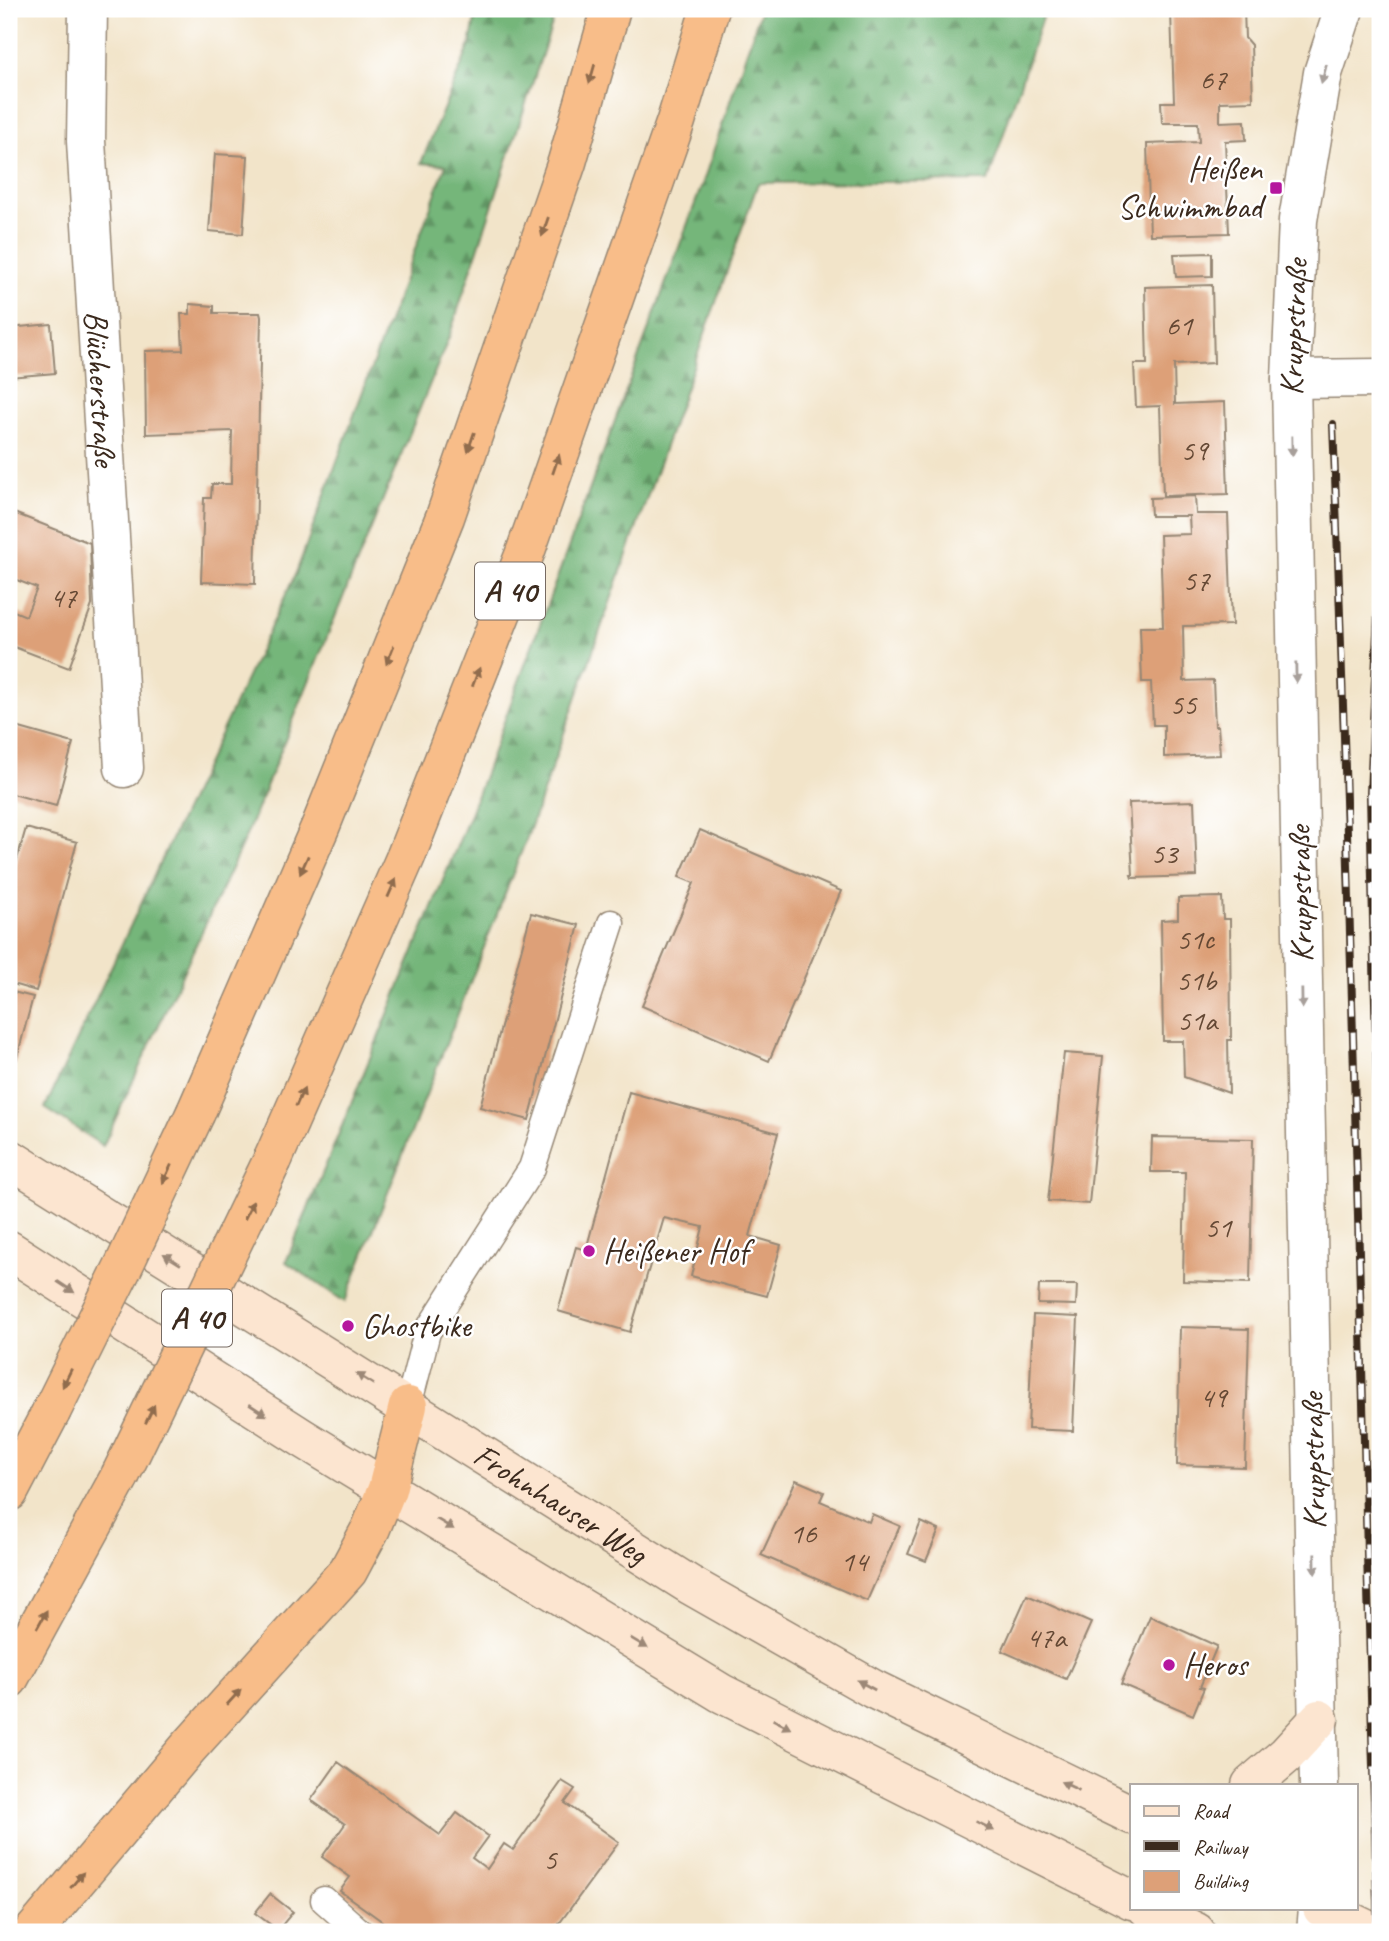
<svg xmlns="http://www.w3.org/2000/svg" width="1389" height="1941" viewBox="0 0 1389 1941" font-family="Caveat,sans-serif">
	<style>
		.forest { fill: url(#forest-firs); stroke: #58704c; stroke-width: 2 }
		.building { fill: #dda078 }
		.lines { fill: none; stroke-linecap: round; stroke-linejoin: round }
		.service-casing { stroke: #968774; stroke-width: 29 }
		.minor-casing { stroke: #968774; stroke-width: 41 }
		.tertiary-casing { stroke: #968774; stroke-width: 41 }
		.secondary-casing { stroke: #968774; stroke-width: 41 }
		.motorway-casing { stroke: #968774; stroke-width: 41 }
		.service { stroke: #fff; stroke-width: 26 }
		.minor { stroke: #fff; stroke-width: 38 }
		.tertiary { stroke: #fff; stroke-width: 38 }
		.secondary { stroke: #fce5d0; stroke-width: 38 }
		.motorway { stroke: #f8bd89; stroke-width: 38 }
		.rail-casing { stroke: #3b2a1e; stroke-width: 8 }
		.rail { stroke: #fff; stroke-width: 5; stroke-dasharray: 16; stroke-linecap: butt }
		.motorway-bridge-casing { stroke: #968774; stroke-width: 41; stroke-linecap: butt }
		.motorway-bridge { stroke: #f8bd89; stroke-width: 38 }
		.oneway { fill: #906c4e }
		.oneway2 { fill: #a79f9a }
		.oneway3 { fill: #9c8877 }
		.poi-dot { fill: #b5179e; stroke: #fff; stroke-width: 2.5 }
		.labels { text-anchor: middle; dominant-baseline: central; stroke-width: 5; stroke-linejoin: round; paint-order: stroke }
		.number-label { font-size: 30px; fill: #644834 }
		.shield { fill: #fff; stroke: #766a62; stroke-width: 2 }
		.shield-label { font-size: 32px; font-weight: bold; fill: #3b2a1e }
		.poi-label { font-size: 33px; fill: #3b2a1e; stroke: #fff; text-anchor: start }
		.street-label { font-size: 33px; fill: #3b2a1e; stroke: #fff }
	</style>
	<defs>
		<pattern id="forest-firs" width="22" height="20" patternUnits="userSpaceOnUse" patternTransform="scale(1.75)"><rect width="22" height="20" fill="#74b67a"/><path d="M5 1l3.5 6h-7zM16 11l3.5 6h-7z" fill="#609463"/></pattern>
	</defs>
	<rect width="100%" height="100%" fill="#fff"/>
	<filter id="ink" filterUnits="userSpaceOnUse"><feTurbulence type="fractalNoise" baseFrequency=".0143" numOctaves="2"/><feDisplacementMap in="SourceGraphic" scale="14" xChannelSelector="R" yChannelSelector="G"/><feConvolveMatrix kernelMatrix="1 2 1 2 8 2 1 2 1" color-interpolation-filters="sRGB"/></filter>
	<filter id="wash" filterUnits="userSpaceOnUse"><feTurbulence type="fractalNoise" baseFrequency=".00686" numOctaves="4" result="noise"/><feDisplacementMap in="SourceGraphic" scale="28" xChannelSelector="R" yChannelSelector="G"/><feGaussianBlur stdDeviation="1.57" result="paint"/><feColorMatrix in="noise" values="0 0 0 0 0 0 0 0 0 0 0 0 0 0 0 0 0 1.4 0 .05"/><feComposite in="paint" operator="in"/></filter>
	<g filter="url(#wash)">
		<rect width="100%" height="100%" fill="#f2e4c9"/>
		<!-- forest -->
		<g class="forest">
			<path d="M477 9H557L449 337 246 836 103 1146 45 1108 296 573 446 165 421 163 470 45Z"/>
			<path d="M761 9H1045L988 181 758 183 528 835 345 1302 286 1262 467 822 703 182Z"/>
		</g>
		<g id="blocks">
			<!-- building -->
			<g class="building">
				<path d="M1202 9H1244L1245 38 1251 45 1253 101 1220 102V122L1245 121 1246 140 1225 141 1229 233 1150 235 1147 144 1199 142 1198 123H1162L1161 102H1174L1171 12 1202 11Z"/>
				<path d="M215 154 248 156 243 234 209 231Z"/>
				<path d="M9 188H11L17 262 9 263Z"/>
				<path d="M1212 253V276L1176 277 1174 254Z"/>
				<path d="M1212 285 1214 363 1174 365 1175 404 1225 402 1228 494 1163 496 1160 406 1136 407 1134 364H1147L1145 287Z"/>
				<path d="M190 304 214 306V313H260L261 317 255 584 201 582 204 498H211L212 484H231L232 431 146 434 145 351 183 350 181 314H190Z"/>
				<path d="M51 324 55 373 9 377V328Z"/>
				<path d="M1195 496 1196 514H1228L1232 625 1183 626 1184 681 1213 680 1215 726H1218L1220 755 1164 757V725H1153L1151 682H1142L1140 627H1163L1160 535 1190 534 1189 516H1151L1150 498Z"/>
				<path d="M9 511 90 543 92 605 69 668 9 645V609L26 616 37 588 9 577Z"/>
				<path d="M9 725 73 743 56 806 9 793Z"/>
				<path d="M1194 801 1197 876 1132 878 1131 875H1133L1129 803Z"/>
				<path d="M26 828 77 842 36 991 9 983V888Z"/>
				<path d="M700 830 841 891 769 1061 642 1006 694 883 679 877Z"/>
				<path d="M1222 897 1223 919H1230L1231 1040H1228L1229 1093 1184 1077 1183 1041H1163L1161 920 1178 919V898Z"/>
				<path d="M531 913 579 925 529 1120 480 1107Z"/>
				<path d="M9 991 33 997 15 1065 9 1069Z"/>
				<path d="M1064 1053 1103 1056 1089 1204 1048 1201Z"/>
				<path d="M629 1092 778 1133 750 1236 781 1245 767 1296 691 1276 703 1227 664 1218 630 1332 558 1311 576 1247 586 1250Z"/>
				<path d="M1152 1137 1253 1139 1250 1283 1183 1281 1185 1172H1151Z"/>
				<path d="M1039 1285H1077L1076 1305 1038 1304Z"/>
				<path d="M1033 1315 1078 1317 1073 1431 1028 1429Z"/>
				<path d="M1180 1327 1249 1329 1245 1467 1177 1465Z"/>
				<path d="M796 1480 824 1492 820 1501 869 1522 872 1514 900 1526 867 1601 761 1555Z"/>
				<path d="M921 1522 939 1530 926 1561 908 1554Z"/>
				<path d="M1027 1595 1091 1623 1066 1679 1002 1651Z"/>
				<path d="M1150 1616 1217 1646 1200 1687 1204 1688 1193 1715 1121 1684Z"/>
				<path d="M338 1762 440 1835 457 1813 488 1836 472 1858 487 1869 504 1844 513 1850 562 1781 575 1789 565 1803 619 1842 553 1932H397L340 1891 350 1877 322 1857 345 1824 311 1800Z"/>
				<path d="M270 1894 293 1912 278 1930 255 1913Z"/>
			</g>
		</g>
	</g>
	<g filter="url(#ink)">
		<use href="#blocks" fill-opacity="0" stroke="#968774" stroke-width="2"/>
		<g class="lines">
			<defs>
				<g id="service">
					<path d="M408 1406 427 1332 532 1168 611 923"/>
					<path d="M324 1900 360 1932"/>
				</g>
				<g id="minor">
					<path id="s1" d="M88 9 86 141 124 768"/>
				</g>
				<g id="tertiary">
					<path d="M1291 379 1380 378"/>
					<path id="s2" d="M1319 1785 1291 379 1298 220 1323 73 1344 9"/>
					<path d="M1316 1932 1318 1908"/>
				</g>
				<g id="secondary">
					<path id="s3" d="M9 1158 690 1585 873 1689 1132 1815"/>
					<path d="M9 1250 304 1439 721 1693 1132 1900"/>
					<path d="M1251 1785 1286 1755 1319 1719"/>
					<path d="M1147 1908 1196 1932"/>
					<path d="M1322 1908 1372 1932"/>
				</g>
				<g id="motorway">
					<path d="M196 1112 321 825 445 517 567 162 611 9"/>
					<path d="M273 1159 406 856 525 553 676 121 710 9"/>
					<path d="M9 1492 51 1412"/>
					<path d="M9 1679 120 1476"/>
					<path d="M33 1932 188 1748 348 1571 371 1528 387 1489 408 1406"/>
				</g>
			</defs>
			<!-- service casing -->
			<use href="#service" class="service-casing"/>
			<!-- minor casing -->
			<use href="#minor" class="minor-casing"/>
			<!-- tertiary casing -->
			<use href="#tertiary" class="tertiary-casing"/>
			<!-- secondary casing -->
			<use href="#secondary" class="secondary-casing"/>
			<!-- motorway casing -->
			<use href="#motorway" class="motorway-casing"/>
			<!-- service -->
			<use href="#service" class="service"/>
			<!-- minor -->
			<use href="#minor" class="minor"/>
			<!-- tertiary -->
			<use href="#tertiary" class="tertiary"/>
			<!-- secondary -->
			<use href="#secondary" class="secondary"/>
			<!-- motorway -->
			<use href="#motorway" class="motorway"/>
			<defs>
				<g id="rail">
					<path d="M1333 424C1353 926 1362 1429 1378 1932"/>
					<path d="M1380 564 1370 795 1380 1210"/>
				</g>
			</defs>
			<!-- rail casing -->
			<use href="#rail" class="rail-casing"/>
			<!-- rail -->
			<use href="#rail" class="rail"/>
			<defs>
				<g id="motorway-bridge">
					<path d="M51 1412 124 1265 196 1112"/>
					<path d="M120 1476 273 1159"/>
				</g>
			</defs>
			<!-- motorway-bridge casing -->
			<use href="#motorway-bridge" class="motorway-bridge-casing"/>
			<!-- motorway-bridge -->
			<use href="#motorway-bridge" class="motorway-bridge"/>
		</g>
		<!-- one-way arrows -->
		<defs><path id="oneway-solid" d="M-6-.8H1V-3.2L6.5 0L1 3.2V.8H-6Z" transform="scale(1.75)"/></defs>
		<g class="oneway">
			<use href="#oneway-solid" transform="translate(592 74) rotate(106)"/>
			<use href="#oneway-solid" transform="translate(545 227) rotate(109)"/>
			<use href="#oneway-solid" transform="translate(471 442) rotate(109)"/>
			<use href="#oneway-solid" transform="translate(556 464) rotate(-71)"/>
			<use href="#oneway-solid" transform="translate(390 655) rotate(112)"/>
			<use href="#oneway-solid" transform="translate(476 677) rotate(-69)"/>
			<use href="#oneway-solid" transform="translate(304 865) rotate(114)"/>
			<use href="#oneway-solid" transform="translate(392 888) rotate(-66)"/>
			<use href="#oneway-solid" transform="translate(300 1097) rotate(-66)"/>
			<use href="#oneway-solid" transform="translate(167 1174) rotate(115)"/>
			<use href="#oneway-solid" transform="translate(249 1210) rotate(-64)"/>
			<use href="#oneway-solid" transform="translate(67 1378) rotate(116)"/>
			<use href="#oneway-solid" transform="translate(150 1414) rotate(-64)"/>
			<use href="#oneway-solid" transform="translate(42 1619) rotate(-61)"/>
			<use href="#oneway-solid" transform="translate(234 1697) rotate(-48)"/>
			<use href="#oneway-solid" transform="translate(77 1880) rotate(-50)"/>
		</g>
		<g class="oneway2">
			<use href="#oneway-solid" transform="translate(1324 74) rotate(104)"/>
			<use href="#oneway-solid" transform="translate(1292 446) rotate(89)"/>
			<use href="#oneway-solid" transform="translate(1296 673) rotate(89)"/>
			<use href="#oneway-solid" transform="translate(1302 999) rotate(89)"/>
			<use href="#oneway-solid" transform="translate(1315 1564) rotate(89)"/>
		</g>
		<g class="oneway3">
			<use href="#oneway-solid" transform="translate(172 1259) rotate(-148)"/>
			<use href="#oneway-solid" transform="translate(66 1287) rotate(33)"/>
			<use href="#oneway-solid" transform="translate(365 1379) rotate(-148)"/>
			<use href="#oneway-solid" transform="translate(258 1410) rotate(33)"/>
			<use href="#oneway-solid" transform="translate(445 1524) rotate(31)"/>
			<use href="#oneway-solid" transform="translate(639 1643) rotate(31)"/>
			<use href="#oneway-solid" transform="translate(866 1685) rotate(-151)"/>
			<use href="#oneway-solid" transform="translate(782 1724) rotate(27)"/>
			<use href="#oneway-solid" transform="translate(1070 1786) rotate(-155)"/>
			<use href="#oneway-solid" transform="translate(985 1826) rotate(27)"/>
		</g>
	</g>
	<!-- markers -->
	<g class="poi-dot">
		<rect x="1269" y="181" width="14" height="14" rx="3.5"/>
		<circle cx="589" cy="1251" r="7"/>
		<circle cx="348" cy="1326" r="7"/>
		<circle cx="1169" cy="1665" r="7"/>
	</g>
	<g class="labels">
		<!-- number labels -->
		<g class="number-label">
			<text x="1213" y="79">67</text>
			<text x="1179" y="325">61</text>
			<text x="1194" y="450">59</text>
			<text x="1196" y="580">57</text>
			<text x="63" y="597">47</text>
			<text x="1183" y="704">55</text>
			<text x="1164" y="853">53</text>
			<text x="1195" y="939">51c</text>
			<text x="1196" y="980">51b</text>
			<text x="1197" y="1020">51a</text>
			<text x="1218" y="1227">51</text>
			<text x="1213" y="1397">49</text>
			<text x="803" y="1533">16</text>
			<text x="854" y="1561">14</text>
			<text x="1046" y="1637">47a</text>
			<text x="550" y="1859">5</text>
		</g>
		<!-- shield labels -->
		<g class="shield">
			<rect x="475" y="562.5" width="70" height="57" rx="5"/>
			<rect x="162" y="1289.5" width="70" height="57" rx="5"/>
		</g>
		<g class="shield-label">
			<text x="510" y="591">A 40</text>
			<text x="197" y="1318">A 40</text>
		</g>
		<!-- poi labels -->
		<g class="poi-label">
			<text x="1262" y="169" text-anchor="end">Heißen<tspan x="1262" dy="38">Schwimmbad</tspan></text>
			<text x="603" y="1251">Heißener Hof</text>
			<text x="362" y="1326">Ghostbike</text>
			<text x="1183" y="1665">Heros</text>
		</g>
		<!-- street labels -->
		<g class="street-label">
			<text stroke="none"><textPath href="#s2" startOffset="1458">Kruppstraße</textPath></text>
			<text stroke="none"><textPath href="#s1" startOffset="380">Blücherstraße</textPath></text>
			<text transform="translate(1300 894) rotate(-91)">Kruppstraße</text>
			<text transform="translate(1313 1461) rotate(-91)">Kruppstraße</text>
			<text stroke="none"><textPath href="#s3" startOffset="651">Frohnhauser Weg</textPath></text>
		</g>
	</g>
	<!-- margin -->
	<rect width="1389" height="1941" fill="none" stroke="#fff" stroke-width="35"/>
	<!-- legend -->
	<rect x="1130" y="1784" width="228" height="126" fill="#ffffff" stroke="#b1aaa5" stroke-width="2"/>
	<rect x="1144" y="1806" width="35" height="10" fill="#fce5d0" stroke="#b1aaa5" stroke-width="2"/>
	<text x="1193" y="1818" font-size="21" fill="#3b2a1e">Road</text>
	<rect x="1144" y="1841" width="35" height="10" fill="#3b2a1e" stroke="#b1aaa5" stroke-width="2"/>
	<text x="1193" y="1854" font-size="21" fill="#3b2a1e">Railway</text>
	<rect x="1144" y="1871" width="35" height="21" fill="#dda078" stroke="#b1aaa5" stroke-width="2"/>
	<text x="1193" y="1888" font-size="21" fill="#3b2a1e">Building</text>
</svg>
